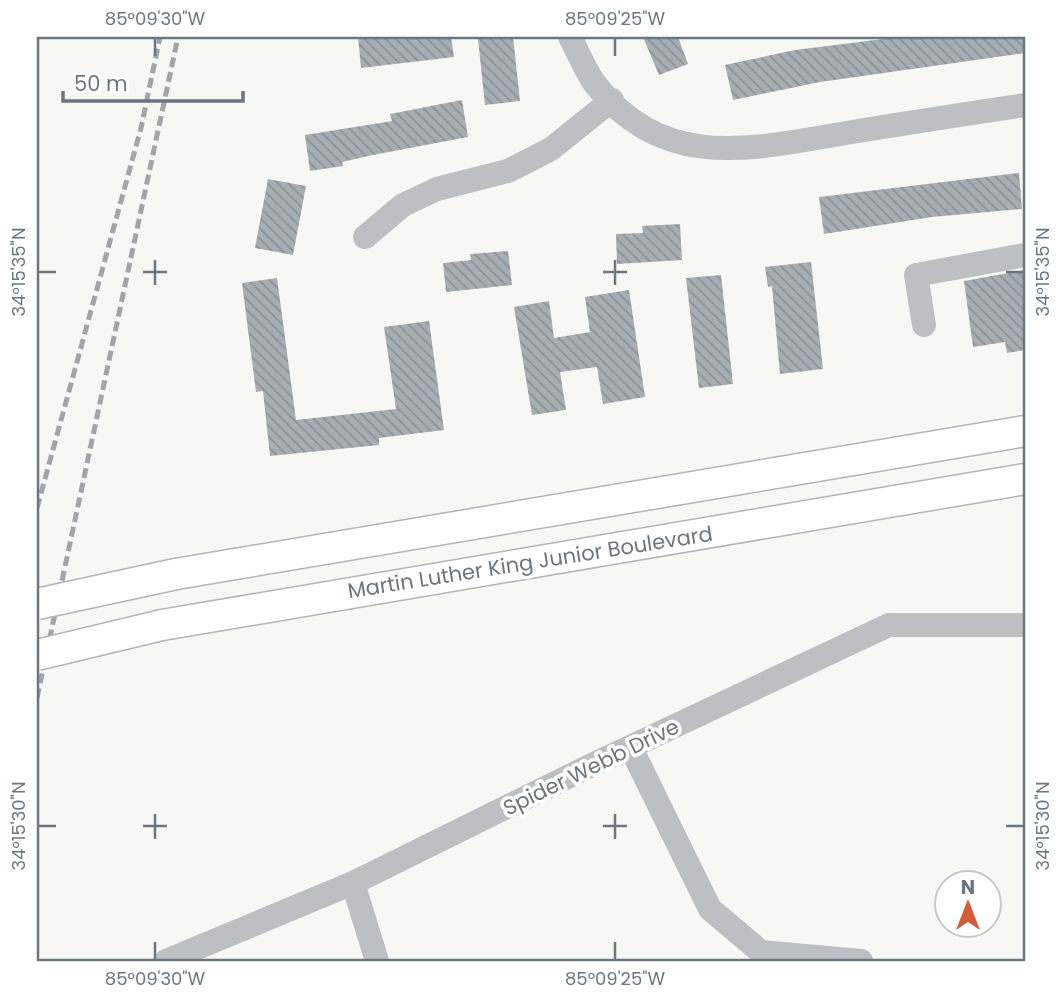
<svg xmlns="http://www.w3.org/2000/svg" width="1062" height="998" viewBox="0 0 1062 998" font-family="Poppins,sans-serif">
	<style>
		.building { fill: url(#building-back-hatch) }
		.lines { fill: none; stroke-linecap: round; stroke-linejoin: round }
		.major-casing { stroke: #b0b5b9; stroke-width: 33 }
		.minor { stroke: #bcc0c4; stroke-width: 24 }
		.major { stroke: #fff; stroke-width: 30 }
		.rail { stroke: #9fa5aa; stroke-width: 5; stroke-dasharray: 10 5; stroke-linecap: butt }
		.major-bridge-casing { stroke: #b0b5b9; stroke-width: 33; stroke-linecap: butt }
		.major-bridge { stroke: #fff; stroke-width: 30 }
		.ticks { fill: none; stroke: #697783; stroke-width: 2.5 }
		.labels { text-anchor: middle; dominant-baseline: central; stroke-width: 7; stroke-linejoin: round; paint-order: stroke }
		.street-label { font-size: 21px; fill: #697783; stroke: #fff }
		.neatline { fill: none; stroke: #697783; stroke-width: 2.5 }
		.ticks-label { font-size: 18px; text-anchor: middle; fill: #697783 }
	</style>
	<defs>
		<pattern id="building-back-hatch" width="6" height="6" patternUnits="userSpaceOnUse" patternTransform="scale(1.75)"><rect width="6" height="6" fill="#a7aeb3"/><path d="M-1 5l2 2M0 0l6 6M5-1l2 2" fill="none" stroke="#8c9297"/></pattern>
	</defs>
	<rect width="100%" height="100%" fill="#f7f7f4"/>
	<!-- building -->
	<g class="building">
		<path d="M358 37H451L454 57 361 68Z"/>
		<path d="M513 37 520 101 485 105 478 39Z"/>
		<path d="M643 37H678L688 64 659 75Z"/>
		<path d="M899 37H1025V53L820 82 733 100 725 65 795 50Z"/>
		<path d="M462 100 468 137 373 155 342 162 343 166 310 171 305 135 392 121 390 114Z"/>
		<path d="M1019 173 1022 209 932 217 824 234 819 197Z"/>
		<path d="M268 179 306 186 293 255 255 248Z"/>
		<path d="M680 224 682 260 617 264 616 234 643 233 642 226Z"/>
		<path d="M508 251 512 285 446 292 443 263 471 260 470 254Z"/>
		<path d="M811 262 823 369 780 374 772 286 768 287 765 267Z"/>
		<path d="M1025 270V350L1007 353 1005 342 973 347 964 281Z"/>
		<path d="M721 275 733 384 699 388 686 278Z"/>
		<path d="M277 278 296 420 396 409 384 327 429 321 444 430 379 438V445L270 456 263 391 256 392 242 283Z"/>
		<path d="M629 290 645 397 603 404 597 367 560 372 566 410 532 415 514 307 549 301 554 338 590 332 585 297Z"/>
	</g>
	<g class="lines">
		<defs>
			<g id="major">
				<path d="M176 574 1025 431"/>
				<path d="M162 625 1025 479"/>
			</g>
		</defs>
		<!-- major casing -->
		<use href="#major" class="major-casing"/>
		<!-- minor -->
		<g class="minor">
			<path d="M570 37C578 52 585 70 595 84 664 172 751 149 846 133 905 123 965 114 1025 105"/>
			<path d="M365 237 403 205 437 189 508 171 551 149 612 100"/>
			<path d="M924 325 916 275 1025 255"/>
			<path d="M631 748 710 909 761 952 861 961"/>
			<path d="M353 883 377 961"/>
			<path d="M166 961 353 883 594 764 889 625H1025"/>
		</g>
		<!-- major -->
		<use href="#major" class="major"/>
		<!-- rail -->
		<g class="rail">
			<path d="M37 508 141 128 160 37"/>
			<path d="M37 698 178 37"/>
		</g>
		<defs>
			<g id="major-bridge">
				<path d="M37 604 176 574"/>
				<path d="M37 655 162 625"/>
			</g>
		</defs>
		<!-- major-bridge casing -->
		<use href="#major-bridge" class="major-bridge-casing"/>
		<!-- major-bridge -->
		<use href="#major-bridge" class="major-bridge"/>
	</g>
	<!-- ticks -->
	<path class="ticks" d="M155 38V56M615 38V56M155 260V285M615 260V285M38 272H56M143 272H167M603 272H627M1006 272H1024M155 814V839M615 814V839M38 826H56M143 826H167M603 826H627M1006 826H1024M155 942V960M615 942V960"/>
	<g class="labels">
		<!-- street labels -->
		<g class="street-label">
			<text transform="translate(530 562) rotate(-9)">Martin Luther King Junior Boulevard</text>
			<text transform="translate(591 767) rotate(-26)">Spider Webb Drive</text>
		</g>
	</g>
	<!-- border -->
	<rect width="1062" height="998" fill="none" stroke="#ffffff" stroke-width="77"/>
	<!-- north arrow -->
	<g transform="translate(968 904)"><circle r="33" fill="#ffffff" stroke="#c3c9cd" stroke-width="2"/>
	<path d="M0-5L12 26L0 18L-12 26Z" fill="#d45c37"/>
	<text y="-10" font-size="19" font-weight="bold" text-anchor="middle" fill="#697783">N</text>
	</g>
	<!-- scale -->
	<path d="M63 91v10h180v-10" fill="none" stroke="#697783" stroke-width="3.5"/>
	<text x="74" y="91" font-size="21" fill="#697783" stroke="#ffffff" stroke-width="5" paint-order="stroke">50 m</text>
	<rect x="38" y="38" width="986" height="922" class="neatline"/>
	<g class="ticks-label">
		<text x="155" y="25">85°09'30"W</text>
		<text x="615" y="25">85°09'25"W</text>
		<text transform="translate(19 272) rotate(-90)" y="6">34°15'35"N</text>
		<text transform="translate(1043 272) rotate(-90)" y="6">34°15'35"N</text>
		<text transform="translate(19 826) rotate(-90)" y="6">34°15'30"N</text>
		<text transform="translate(1043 826) rotate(-90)" y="6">34°15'30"N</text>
		<text x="155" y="985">85°09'30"W</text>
		<text x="615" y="985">85°09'25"W</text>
	</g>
</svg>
